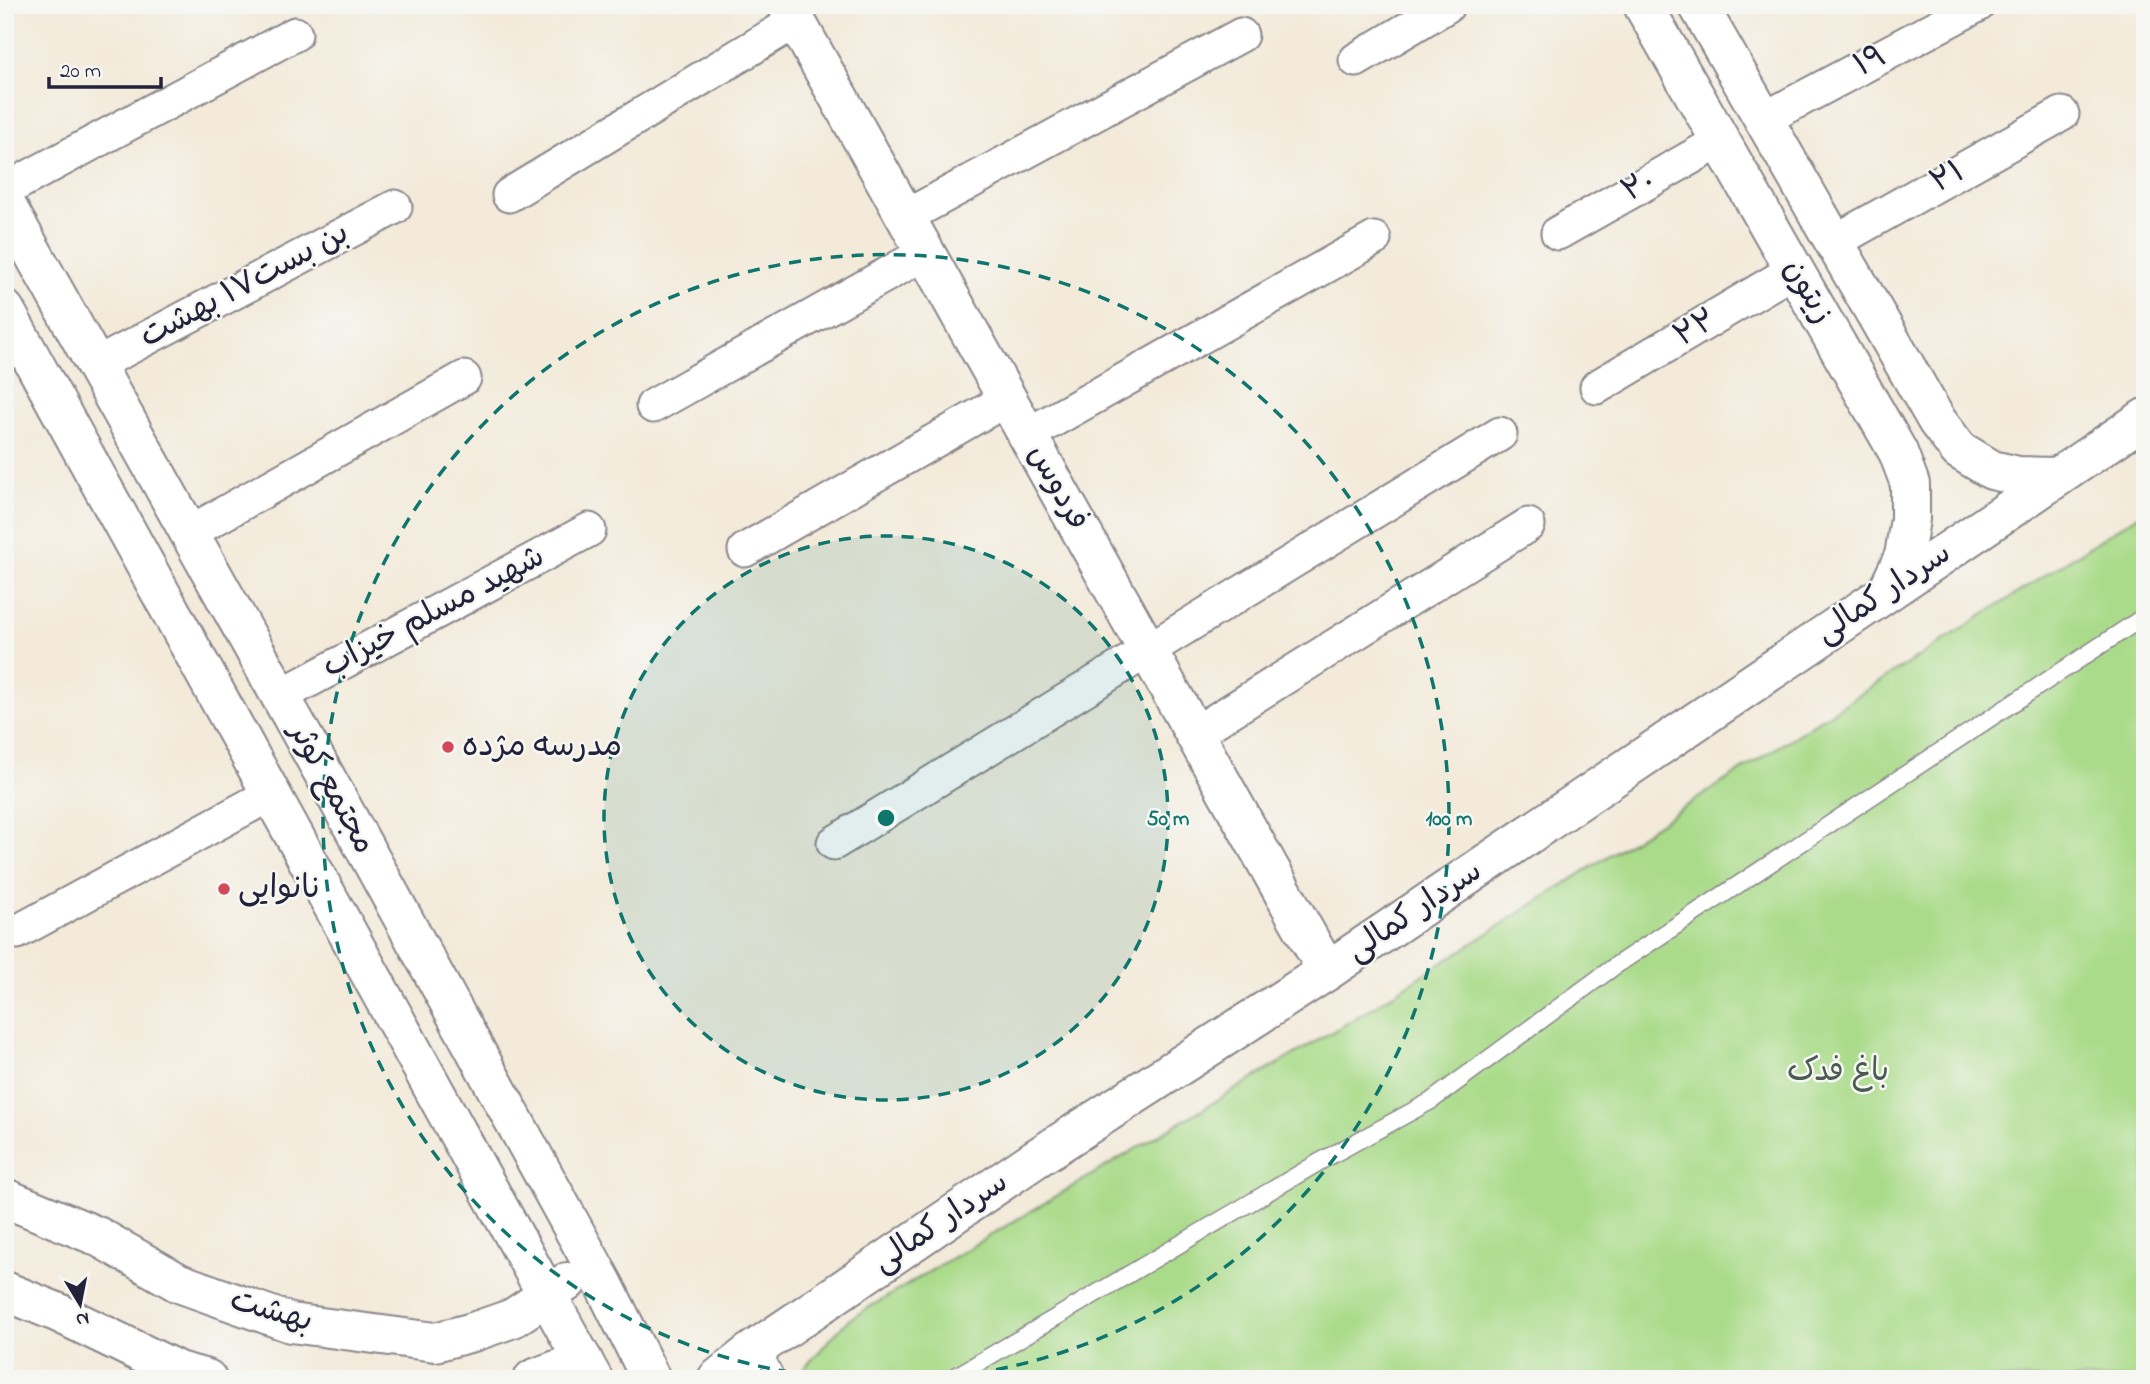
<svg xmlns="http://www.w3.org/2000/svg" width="2150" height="1384" viewBox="0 0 2150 1384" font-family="'Indie Flower','Playpen Sans Arabic',sans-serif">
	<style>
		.green { fill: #aadb8a; stroke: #667e62; stroke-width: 2 }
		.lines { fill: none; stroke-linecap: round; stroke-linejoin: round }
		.service-casing { stroke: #8a868a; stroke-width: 19 }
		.minor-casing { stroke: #8a868a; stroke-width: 37 }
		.tertiary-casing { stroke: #8a868a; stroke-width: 42 }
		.secondary-casing { stroke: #8a868a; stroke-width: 42 }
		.service { stroke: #fff; stroke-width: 16 }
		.minor { stroke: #fff; stroke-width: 33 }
		.tertiary { stroke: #fff; stroke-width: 38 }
		.secondary { stroke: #fff; stroke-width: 38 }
		.ring { fill: none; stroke: #0f766e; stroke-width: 3.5; stroke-dasharray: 12 9 }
		.poi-dot { fill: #d1495b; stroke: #f6f6f2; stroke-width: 2.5 }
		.labels { text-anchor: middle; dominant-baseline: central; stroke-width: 5; stroke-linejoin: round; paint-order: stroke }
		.street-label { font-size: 32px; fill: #22223b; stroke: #f6f6f2 }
		.poi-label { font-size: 32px; fill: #22223b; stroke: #f6f6f2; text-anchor: start }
		.park-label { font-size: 32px; fill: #4b5a53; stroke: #f6f6f2 }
		.centre { fill: #0f766e; stroke: #f6f6f2; stroke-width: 3.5 }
		.ring-label { font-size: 21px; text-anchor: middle; font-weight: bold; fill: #0f766e; stroke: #f6f6f2; stroke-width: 5; stroke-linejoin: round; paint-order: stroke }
	</style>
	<rect width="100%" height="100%" fill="#f6f6f2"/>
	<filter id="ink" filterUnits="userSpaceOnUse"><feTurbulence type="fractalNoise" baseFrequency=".0143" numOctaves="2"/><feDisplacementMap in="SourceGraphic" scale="14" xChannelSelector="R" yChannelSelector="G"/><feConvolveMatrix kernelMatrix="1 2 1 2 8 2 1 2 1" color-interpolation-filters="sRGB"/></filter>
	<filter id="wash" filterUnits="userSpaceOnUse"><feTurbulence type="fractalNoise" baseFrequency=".00686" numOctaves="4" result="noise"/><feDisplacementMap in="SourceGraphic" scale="28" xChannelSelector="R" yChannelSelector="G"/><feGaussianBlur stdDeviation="1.57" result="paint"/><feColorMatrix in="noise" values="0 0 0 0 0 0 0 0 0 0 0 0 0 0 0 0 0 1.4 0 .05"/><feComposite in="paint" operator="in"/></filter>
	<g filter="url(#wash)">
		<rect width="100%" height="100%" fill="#f3ead9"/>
		<!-- green -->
		<path class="green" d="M2145 511V1379H794L848 1320 1367 1011Z"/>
	</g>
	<g filter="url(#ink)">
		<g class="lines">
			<defs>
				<g id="service">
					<path d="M761 1346 777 1379"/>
					<path d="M951 1379 1321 1161 1431 1101 1615 966 2145 616"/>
				</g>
				<g id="minor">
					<path d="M1356 60 1448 5"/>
					<path d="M1764 119 1978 5"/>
					<path d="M5 190 295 34"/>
					<path d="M509 195 796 21"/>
					<path d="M905 217 1241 35"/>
					<path d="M1558 233 1720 141"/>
					<path d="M1834 242 2062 114"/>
					<path d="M96 365 395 207"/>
					<path d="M1597 387 1794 270"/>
					<path d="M653 406 925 253"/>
					<path d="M1027 435 1374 239"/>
					<path d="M189 533 464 378"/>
					<path d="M745 550 1007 399"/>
					<path d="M280 696 589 530"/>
					<path d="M1194 734 1528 525"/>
					<path d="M834 843 1500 434"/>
					<path d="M17 932 271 794"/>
				</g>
				<g id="tertiary">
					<path d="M787 5 1327 971"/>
					<path d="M1643 5 1898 452 1910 484V519L1904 556 1887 592"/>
					<path d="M1698 5 1937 421 1959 450 1992 470 2018 476 2057 477"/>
					<path d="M5 203 330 785 604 1285 651 1379"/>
					<path d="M5 310 593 1379"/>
					<path d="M5 1198 97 1236 179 1283 291 1323 435 1342 473 1332 513 1318 567 1282"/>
					<path d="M5 1291 59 1313 178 1371 207 1379"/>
					<path d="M533 1379 583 1360"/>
				</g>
				<path id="secondary" d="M717 1379 751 1352 1035 1159 1327 971 2145 418"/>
			</defs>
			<!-- service casing -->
			<use href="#service" class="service-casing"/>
			<!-- minor casing -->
			<use href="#minor" class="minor-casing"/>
			<!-- tertiary casing -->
			<use href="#tertiary" class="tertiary-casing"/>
			<!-- secondary casing -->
			<use href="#secondary" class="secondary-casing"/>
			<!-- service -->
			<use href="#service" class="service"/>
			<!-- minor -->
			<use href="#minor" class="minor"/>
			<!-- tertiary -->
			<use href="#tertiary" class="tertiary"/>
			<!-- secondary -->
			<use href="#secondary" class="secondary"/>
		</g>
	</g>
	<!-- distance rings -->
	<circle cx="886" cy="818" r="282" fill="#0f766e" fill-opacity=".12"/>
	<g class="ring">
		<circle cx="886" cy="818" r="282"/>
		<path d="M832 1378A563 563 0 1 1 940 1378"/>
	</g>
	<!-- markers -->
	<g class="poi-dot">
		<circle cx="448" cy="747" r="7"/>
		<circle cx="224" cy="889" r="7"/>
	</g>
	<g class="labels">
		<!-- street labels -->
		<g class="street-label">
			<text transform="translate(1871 62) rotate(-28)">۱۹</text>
			<text transform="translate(1948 178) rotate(-29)">۲۱</text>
			<text transform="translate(1639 187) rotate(-30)">۲۰</text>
			<text transform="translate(245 286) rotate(-28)">بن بست۱۷ بهشت</text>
			<text transform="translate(1807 292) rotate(60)">زیتون</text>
			<text transform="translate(1696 329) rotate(-31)">۲۲</text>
			<text transform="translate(1057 488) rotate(61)">فردوس</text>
			<text transform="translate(1884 594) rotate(-34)">سردار کمالی</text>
			<text transform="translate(434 613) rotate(-28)">شهید مسلم خیزاب</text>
			<text transform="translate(331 789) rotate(61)">مجتمع کوثر</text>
			<text transform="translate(1415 912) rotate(-34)">سردار کمالی</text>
			<text transform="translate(941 1223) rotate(-34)">سردار کمالی</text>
			<text transform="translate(271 1312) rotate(16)">بهشت</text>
		</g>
		<!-- poi labels -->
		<g class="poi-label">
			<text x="462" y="747">مدرسه مژده</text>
			<text x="238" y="889">نانوایی</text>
		</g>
		<!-- park labels -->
		<g class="park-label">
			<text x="1838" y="1072">باغ فدک</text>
		</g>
	</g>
	<circle cx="886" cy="818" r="10" class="centre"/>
	<g class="ring-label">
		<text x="1168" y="825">50 m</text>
		<text x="1449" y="825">100 m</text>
	</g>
	<!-- margin -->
	<rect width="2150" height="1384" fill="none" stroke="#f6f6f2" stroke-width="28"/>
	<!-- north arrow -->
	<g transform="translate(80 1304) rotate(170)" stroke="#f6f6f2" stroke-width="5" paint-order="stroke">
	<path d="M0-5L12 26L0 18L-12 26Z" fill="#22223b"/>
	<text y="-10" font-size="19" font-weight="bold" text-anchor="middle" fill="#22223b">N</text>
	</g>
	<!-- scale -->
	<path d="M49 77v10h112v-10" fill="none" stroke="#22223b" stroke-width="3.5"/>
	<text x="60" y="77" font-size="21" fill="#22223b" stroke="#f6f6f2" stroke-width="5" paint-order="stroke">20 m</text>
</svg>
